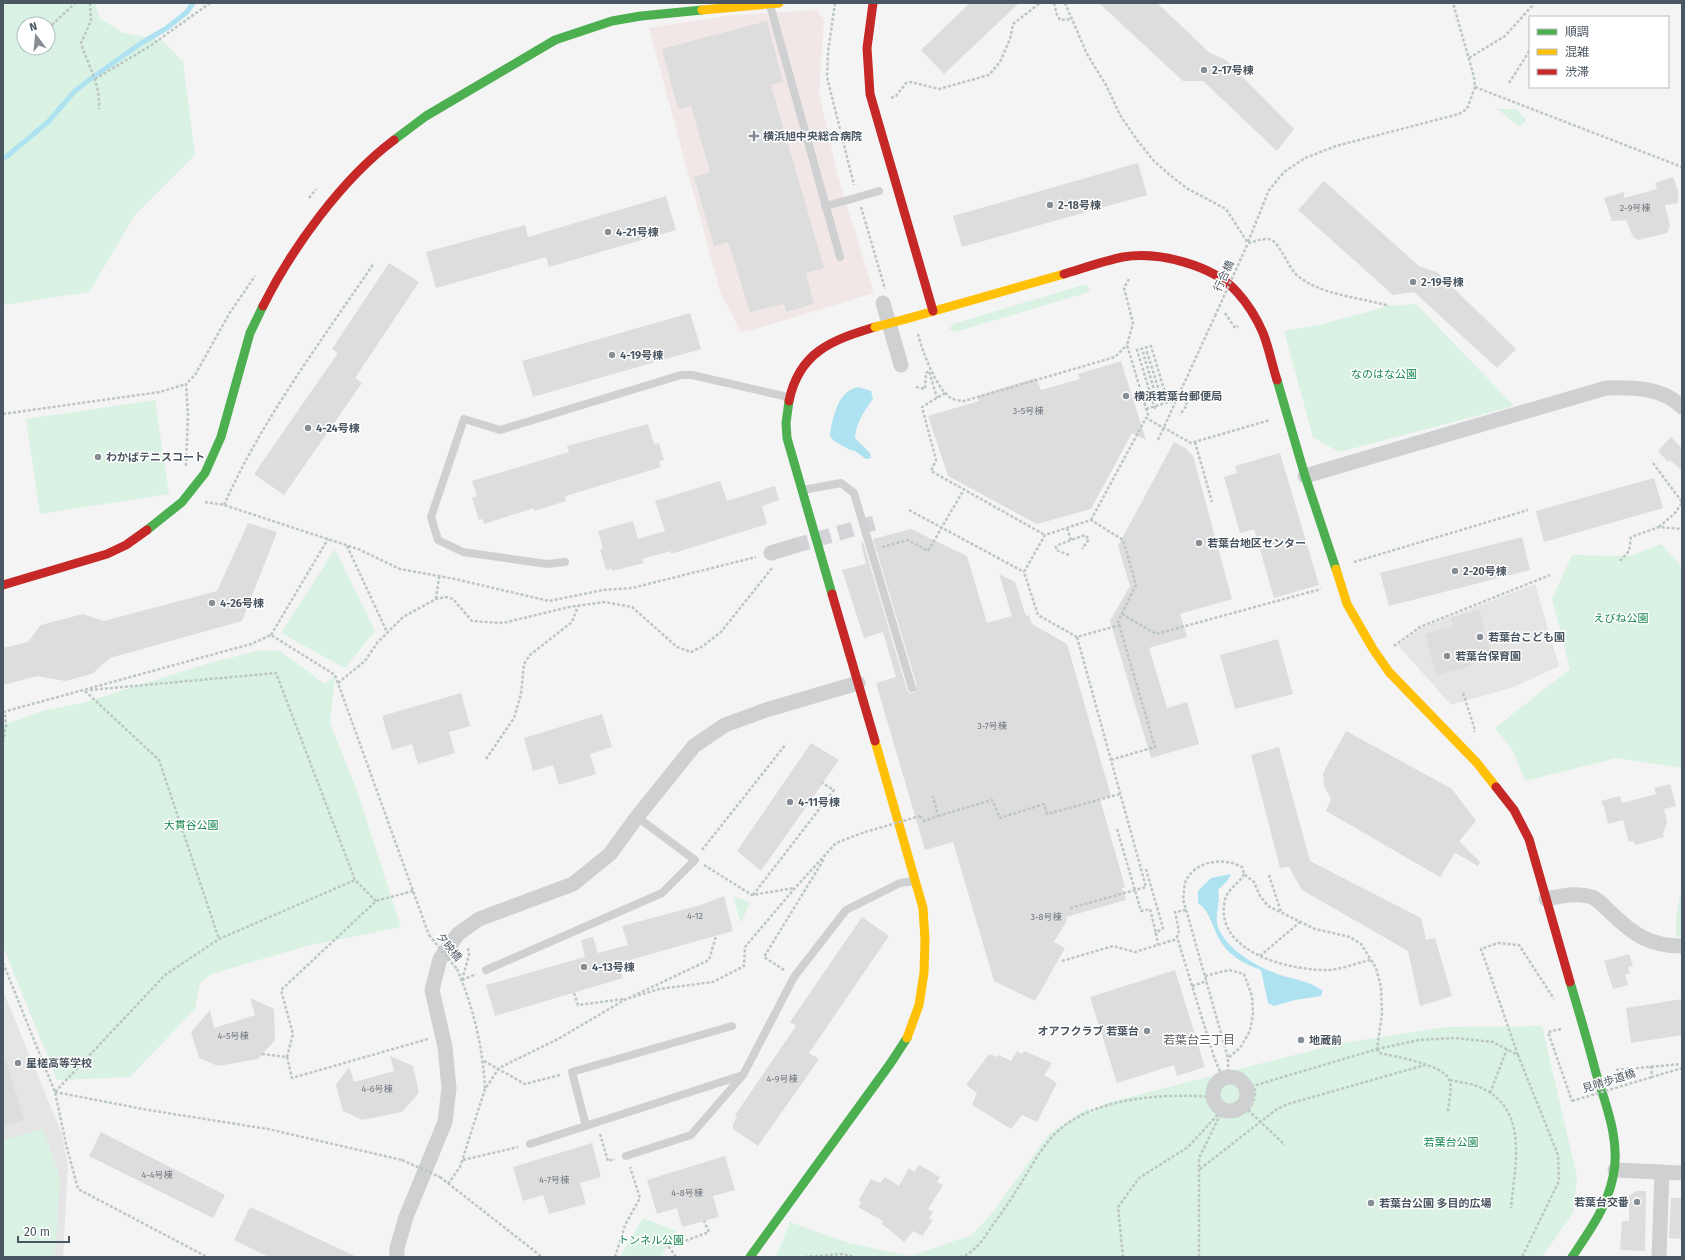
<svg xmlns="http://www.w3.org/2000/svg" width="1685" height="1260" viewBox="0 0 1685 1260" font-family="'Fira Sans','Noto Sans JP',sans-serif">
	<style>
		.education { fill: #e6e5e6 }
		.medical { fill: #f1e7e6 }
		.green { fill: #d9f2e3; fill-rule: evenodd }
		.water { fill: #aee2f0 }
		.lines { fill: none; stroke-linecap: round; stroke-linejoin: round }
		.stream { stroke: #aee2f0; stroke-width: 5 }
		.building { fill: #ddddde }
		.street-tunnel { stroke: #d2d4d7; stroke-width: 15; stroke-dasharray: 15 8; stroke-linecap: butt }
		.path { stroke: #bcc7c4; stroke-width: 2.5; stroke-dasharray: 3 2; stroke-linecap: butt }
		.lane { stroke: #ced0d2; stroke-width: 8 }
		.street { stroke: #ced0d2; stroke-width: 15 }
		.fast { stroke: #4caf50; stroke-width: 9 }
		.slow { stroke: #ffc107; stroke-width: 9 }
		.jam { stroke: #c62828; stroke-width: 9 }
		.path-bridge { stroke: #bcc7c4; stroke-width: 2.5; stroke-dasharray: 3 2; stroke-linecap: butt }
		.lane-bridge { stroke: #ced0d2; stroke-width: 8 }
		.slow-bridge { stroke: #ffc107; stroke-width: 9 }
		.poi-dot { fill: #868d94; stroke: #fff; stroke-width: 1.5 }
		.labels { text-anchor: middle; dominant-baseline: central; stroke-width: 3; stroke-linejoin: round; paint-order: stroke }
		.number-label { font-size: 9px; fill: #707881 }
		.poi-label { font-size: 11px; font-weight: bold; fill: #4a5661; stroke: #fff; text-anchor: start }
		.street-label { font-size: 11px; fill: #4a5661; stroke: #fff }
		.park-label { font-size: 11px; fill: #17864f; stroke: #fff }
		.neighbourhood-label { font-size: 12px; fill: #5f6368; stroke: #fff }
	</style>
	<rect width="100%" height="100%" fill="#f4f4f4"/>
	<!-- education -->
	<g class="education">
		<path d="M1535 584 1559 666 1514 687 1451 705 1398 645 1421 628Z"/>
		<path d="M3 991 62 1134 68 1165 63 1257H3Z"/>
	</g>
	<!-- medical -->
	<path class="medical" d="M816 10 824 19 819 93 839 180 874 293 755 329 741 332 720 292 649 28 732 15Z"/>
	<!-- green -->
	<g class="green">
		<path d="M3 3H95L100 18 121 32 163 41 183 62 195 155 135 215 89 292 3 305ZM24 24H48V48H24Z"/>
		<path d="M1497 109H1517L1526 120 1520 127Z"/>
		<path d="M1083 285H1087L1090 289 1086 293 955 332 949 329 953 324Z"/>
		<path d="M1416 304 1514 406 1339 452 1313 437 1284 331 1319 325 1389 306Z"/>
		<path d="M155 400 169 494 40 514 26 419Z"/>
		<path d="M1661 544 1682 567V768L1617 758 1525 781 1513 751 1495 728 1570 669 1552 599 1572 555 1630 556Z"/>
		<path d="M335 549 375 631 345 668 281 633Z"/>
		<path d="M261 650 280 651 325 684 335 675 330 723 356 788 401 927 307 946 211 974 200 983 195 1009 130 1077 57 1080 3 946V725L46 710 83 703 206 664Z"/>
		<path d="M1682 885V936L1676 937V918Z"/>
		<path d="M733 896 750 902 741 923Z"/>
		<path d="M1542 1026 1577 1177 1573 1213 1542 1257H776L790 1222 849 1243 910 1256 972 1235 993 1212 1049 1134 1088 1108 1091 1114 1106 1103 1342 1043 1447 1027Z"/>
		<path d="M43 1129 60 1177 55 1257H3V1140Z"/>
		<path d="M643 1218 676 1231 661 1257H620Z"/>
	</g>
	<!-- water -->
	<g class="water">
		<path d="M858 387 871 391 873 399C864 411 856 423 855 438L870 453 871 458 866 459 855 451 850 450 834 441 830 436C832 418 838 391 858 387Z"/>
		<path d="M1231 874 1228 880 1218 890C1221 902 1214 915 1218 927 1227 950 1257 967 1280 975 1296 980 1310 981 1323 991L1321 996 1295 1000 1274 1006 1268 1003 1261 970C1246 964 1232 958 1223 945 1213 932 1211 911 1198 903V891L1211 878Z"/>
	</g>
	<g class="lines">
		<!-- stream -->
		<path class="stream" d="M6 157 48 122 75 91 89 80 140 44 167 28 187 12 193 3"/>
	</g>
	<!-- building -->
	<g class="building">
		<path d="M970 3H1019L944 74 921 50Z"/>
		<path d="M1099 3H1157L1210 53 1226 60 1294 129 1277 151 1203 81H1183Z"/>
		<path d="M767 21 783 82 771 85 824 268 806 273 814 304 786 312 784 304 750 312 728 242 714 246 694 177 710 172 691 106 678 109 662 49Z"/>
		<path d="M1138 163 1147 195 962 247 953 216Z"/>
		<path d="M1673 177 1678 191V203L1665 205 1670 226 1667 233 1638 240 1633 237 1626 220 1612 221 1604 198 1624 192V198L1657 189 1655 183Z"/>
		<path d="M1324 181 1419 266 1437 272 1516 349 1497 368 1414 292 1393 295 1298 210Z"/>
		<path d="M666 196 676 230 549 267 546 257 436 288 426 252 525 225 528 237Z"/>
		<path d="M389 263 419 282 355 378 362 383 284 495 254 474 338 353 332 349Z"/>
		<path d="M690 313 701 349 533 397 522 361Z"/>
		<path d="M1121 361 1146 440 1132 433 1091 509 1037 524 948 476 928 416 979 401 977 396 1036 378 1041 390 1080 379 1078 374Z"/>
		<path d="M648 424 654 444 659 443 664 460 659 461 661 467 569 495 565 497 566 501 534 511V508L484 524 483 519 479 520 472 498 477 496 472 481 569 452 567 446Z"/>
		<path d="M1671 437 1682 448V471L1670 460 1668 462 1658 451Z"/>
		<path d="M1174 442 1185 448 1193 456 1232 599 1180 614 1187 637 1149 648 1167 708 1187 702 1199 744 1151 758 1110 621 1130 586 1118 546Z"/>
		<path d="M1280 453 1319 585 1274 598 1254 529 1240 533 1224 477 1237 473 1235 466Z"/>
		<path d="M1654 478 1663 508 1544 542 1536 511Z"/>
		<path d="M720 481 727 501 775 486 779 500 762 506 767 524 671 554V551L642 559 644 563 612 571V568L606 570 600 549H603L598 531 633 521 638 539 665 531 655 501Z"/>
		<path d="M248 523 277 532 242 621 110 658 92 674 65 681 37 676 3 685V648L28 642 41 625 83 614 104 621 217 591Z"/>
		<path d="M911 529 967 556 987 623 1012 616 999 574 1015 582 1026 616 1029 615 1032 624 1067 644 1111 796 1100 799 1125 887 1122 888 1126 900 1066 917 1067 920 1054 942 1065 948 1035 1001 994 981 953 842 925 850 876 683 896 677 883 632 864 638 842 570 866 564 861 543 863 542 907 690 910 693H914L917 686 873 539Z"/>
		<path d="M1522 537 1530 570 1389 606 1380 573Z"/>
		<path d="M1479 610 1491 652 1469 659 1471 666 1436 675 1425 634 1453 626 1451 618Z"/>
		<path d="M1278 639 1293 694 1235 709 1220 655Z"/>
		<path d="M461 693 470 726 449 732 455 753 418 764 412 744 392 750 382 716Z"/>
		<path d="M602 714 612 747 590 754 596 774 559 785 553 765 533 771 524 738Z"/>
		<path d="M1346 731 1452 789 1476 821 1459 841 1480 862 1478 866 1455 853 1440 877 1326 811 1331 799 1324 786 1323 773Z"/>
		<path d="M811 743 839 760 761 871 737 851Z"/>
		<path d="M1279 747 1310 861 1421 918 1426 940 1435 938 1452 996 1420 1006 1408 951 1302 890 1289 867 1280 868 1251 755Z"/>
		<path d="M1670 784 1676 806 1664 809 1667 822 1663 834 1664 837 1635 845 1634 841 1629 842 1623 820 1608 824 1604 807 1601 801 1620 796 1622 803 1656 794 1654 788Z"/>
		<path d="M724 896 733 931 619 963 623 978 495 1016 486 985 585 957 581 940 593 937 598 953 628 945 622 926 701 905Z"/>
		<path d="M862 917 889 936 809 1053 819 1059 758 1146 733 1129V1124L737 1117 735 1115 796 1026 790 1022Z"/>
		<path d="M1629 954 1633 966 1628 967 1630 973 1625 975 1628 985 1613 989 1604 961Z"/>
		<path d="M1175 970 1205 1067 1177 1076 1174 1065 1117 1083 1090 997Z"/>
		<path d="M250 998 274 1009 275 1040 258 1059 218 1066 199 1058 191 1032 210 1010 214 1028 255 1015Z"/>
		<path d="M1682 999V1035L1631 1043 1626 1008Z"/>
		<path d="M1017 1051 1022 1054 1024 1051 1052 1063 1044 1075 1057 1083 1037 1122 1022 1115 1011 1129 972 1105 977 1093 966 1085 989 1054 996 1057 999 1055 1011 1061Z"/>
		<path d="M390 1056 413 1066 419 1093 402 1112 362 1120 343 1111 336 1085 349 1067 354 1082 394 1071Z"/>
		<path d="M3 1061H6L24 1120 3 1126Z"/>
		<path d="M101 1132 225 1195 213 1218 89 1156Z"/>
		<path d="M592 1143 601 1177 580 1183 586 1204 549 1214 543 1195 523 1201 513 1167Z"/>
		<path d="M725 1156 735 1190 713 1196 719 1217 682 1227 677 1208 657 1214 647 1180Z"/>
		<path d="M919 1165 940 1177 937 1182 943 1185 928 1209 933 1212 929 1218 933 1220 922 1236 913 1231 904 1242 882 1224 883 1221 858 1207 861 1203 859 1200 871 1179 880 1183 885 1177 899 1186 909 1168 914 1172Z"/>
		<path d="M1636 1191H1646L1645 1251 1620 1250 1622 1221H1629V1196Z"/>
		<path d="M1671 1198H1682V1239L1669 1238Z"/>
		<path d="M250 1207 357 1257H269L234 1240Z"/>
	</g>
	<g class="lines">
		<!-- street-tunnel -->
		<path class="street-tunnel" d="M794 546 874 523"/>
		<!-- path -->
		<g class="path">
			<path d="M90 3 91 21 81 43C89 69 100 81 99 109"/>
			<path d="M835 3 828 52 827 77 854 185"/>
			<path d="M1054 3 1057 15 1060 20 1072 19"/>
			<path d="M1065 3 1087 54 1106 85 1120 115 1137 140 1154 161 1171 176 1188 189 1226 209 1248 243C1254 242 1260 239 1266 239 1280 237 1287 269 1299 277 1325 296 1359 297 1389 306"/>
			<path d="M52 25 75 3"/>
			<path d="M1469 58 1505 36 1532 6 1531 3"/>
			<path d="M95 79 150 46 210 3"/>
			<path d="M1509 83 1530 50"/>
			<path d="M1475 87 1682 167"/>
			<path d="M891 98 896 96 906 83 911 82 939 89 989 75 1000 62 1010 39 1013 24 1040 3"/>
			<path d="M309 198 316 189"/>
			<path d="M861 207 885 289"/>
			<path d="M1248 242 1269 190 1284 172 1305 158 1336 146 1459 114 1467 109 1475 87 1474 77 1453 3"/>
			<path d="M1129 279 1124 288 1133 323 1127 345 1148 415 1146 418"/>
			<path d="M1225 313 1235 328 1238 326"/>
			<path d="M918 334C922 351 937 390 951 398 955 400 960 401 964 401L1115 357 1127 345"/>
			<path d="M916 387 925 389 926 373 929 371 937 398"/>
			<path d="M945 393 922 407 936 460 931 471 1045 535"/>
			<path d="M1155 409 1137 350 1151 346 1166 396"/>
			<path d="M3 414 160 392 186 384"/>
			<path d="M1158 440 1215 316"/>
			<path d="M1195 442 1212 502"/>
			<path d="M1653 463 1682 502"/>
			<path d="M186 466 188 415 186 384 195 375 229 314 255 276"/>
			<path d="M205 502 224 505 358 549 400 569 455 579 549 601 603 590 632 588 756 557"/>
			<path d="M224 505C261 421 322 340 374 263"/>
			<path d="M909 510 1024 572"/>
			<path d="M1091 520 1146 418 1191 443 1270 420"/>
			<path d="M1659 527 1675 513 1682 503"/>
			<path d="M1067 528 1071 540"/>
			<path d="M347 546 387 632"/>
			<path d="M882 547 908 540 928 551 963 491"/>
			<path d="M1069 555 1056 550V547L1058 545 1085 535 1089 539 1082 549"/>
			<path d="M1620 561 1629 551 1631 537 1659 527 1682 529"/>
			<path d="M1354 562 1528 510"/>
			<path d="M436 599 439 577"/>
			<path d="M1122 614 1156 634 1321 589"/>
			<path d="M271 635 328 539"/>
			<path d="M1077 637 1038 615 1024 572 1045 535 1091 520 1123 540 1136 585 1118 621 1155 747 1110 760"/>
			<path d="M1394 646 1420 627 1550 575"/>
			<path d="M338 683 365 661 377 643 403 617 436 599 446 597 453 599 472 621 503 623 569 607 604 602 632 607 677 647 691 652 703 646 721 632 772 568"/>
			<path d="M90 690 276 673 355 880 376 901"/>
			<path d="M85 691 159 760 219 939"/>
			<path d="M1463 693 1475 730 1474 732"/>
			<path d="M3 712 251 644 271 635 335 675 429 935"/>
			<path d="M3 742 6 726 5 712"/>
			<path d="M486 759 514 718 521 694 524 664 530 655 572 622 578 606"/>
			<path d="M920 816 924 821 938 816 933 796"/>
			<path d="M938 816 992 800 1000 818 1044 804 1047 814 1120 794"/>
			<path d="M1117 829 1141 911 1150 909 1156 933"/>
			<path d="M702 850 786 744"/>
			<path d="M704 865 752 895 794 888"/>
			<path d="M1146 869 1163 928 1156 933 1158 945"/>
			<path d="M1244 874C1239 884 1228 888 1225 900 1213 952 1290 971 1329 970 1342 969 1357 963 1370 960"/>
			<path d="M1269 875 1281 912"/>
			<path d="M753 895 834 790 822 783"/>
			<path d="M1070 908 1146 887 1077 637 1120 625"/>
			<path d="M1186 910 1175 912 1179 931 1177 937 1214 1057 1223 1079"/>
			<path d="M1260 956 1300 922"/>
			<path d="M1062 961 1113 946 1135 952 1177 939"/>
			<path d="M3 963 55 1092 66 1144 78 1189 207 1257"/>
			<path d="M457 969C473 1006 483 1048 485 1088"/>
			<path d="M784 970 764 957 824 859"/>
			<path d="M1205 976 1229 970 1244 974 1252 996 1253 1014 1250 1031 1240 1048 1228 1058"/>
			<path d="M462 980 469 955 468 948"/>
			<path d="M462 980 476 974"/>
			<path d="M1192 986 1207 981"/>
			<path d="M574 993 578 1005 624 999"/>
			<path d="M633 996 709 960 716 936"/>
			<path d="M1561 1029 1548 1032 1572 1101"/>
			<path d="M1377 1049 1419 1040 1455 1038 1493 1042 1518 1055 1558 1155 1559 1181 1522 1257"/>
			<path d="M1377 1049 1379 1053C1394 1056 1443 1065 1449 1079 1453 1088 1448 1103 1448 1113"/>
			<path d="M262 1054 287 1057 292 1078 428 1039"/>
			<path d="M1518 1055 1481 949 1498 943 1519 945 1554 999"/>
			<path d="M287 1057 293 1034 281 990 376 901 413 891"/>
			<path d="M484 1061 525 1084 560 1075"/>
			<path d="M1651 1066 1652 1077 1682 1068"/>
			<path d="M1616 1070 1682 1064"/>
			<path d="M1228 1077V1058L1183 899C1184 894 1184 888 1185 883 1194 860 1224 857 1242 867L1244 874 1254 882 1260 896 1268 906 1315 929 1350 937 1361 944 1376 968 1381 987 1382 1014 1377 1049 1246 1088"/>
			<path d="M1450 1080C1458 1082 1469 1083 1477 1086 1530 1107 1515 1163 1511 1208"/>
			<path d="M55 1092 165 975 219 939 355 880"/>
			<path d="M55 1092 148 1110 268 1129 402 1160"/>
			<path d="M1490 1093 1507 1049"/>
			<path d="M1248 1110 1285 1145"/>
			<path d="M1220 1116C1243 1119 1256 1110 1255 1086"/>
			<path d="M600 1134 608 1161 615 1159"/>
			<path d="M463 1160 518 1147"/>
			<path d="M1200 1169 1277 1109 1288 1104 1425 1065"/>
			<path d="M440 1177 542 1257"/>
			<path d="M448 1184 460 1167 485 1089 499 1068 558 1039 626 999 659 989 713 982 744 966 745 947 795 888 836 843 865 832"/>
			<path d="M615 1257 625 1225 640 1198 630 1167"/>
			<path d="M676 1257 669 1247 709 1232 704 1221"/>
			<path d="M805 1257 842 1254 855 1257"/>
			<path d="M960 1257C974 1254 985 1237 992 1226 1000 1215 1009 1203 1016 1191 1028 1173 1038 1152 1053 1136 1089 1097 1164 1093 1213 1097"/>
			<path d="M1123 1257 1118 1207 1139 1178 1188 1147 1223 1109"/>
			<path d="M1199 1257V1158L1221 1113"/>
		</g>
		<!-- lane -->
		<g class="lane">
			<path d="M770 5 840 257"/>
			<path d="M825 206 848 200"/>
			<path d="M803 490 841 483 854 493 912 688"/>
			<path d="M565 562 547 564 463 552 438 540 431 517 464 419 500 430 681 375H692L788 397"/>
			<path d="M486 970 662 893 695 860 637 817"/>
			<path d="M586 1126 572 1072 732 1026"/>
			<path d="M530 1144 743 1075 794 977 846 910 900 883 915 881"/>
			<path d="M626 1156 691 1135 743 1075"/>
		</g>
		<!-- street -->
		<g class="street">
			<path d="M883 303 901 365"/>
			<path d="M1305 476 1606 388C1632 387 1662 387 1682 407"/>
			<path d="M771 553 794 546"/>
			<path d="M1546 899C1562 896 1577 892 1592 897 1599 900 1606 908 1611 913 1634 935 1650 946 1682 946"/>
			<circle cx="1230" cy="1094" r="17"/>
			<path d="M1615 1170 1682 1173"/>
			<path d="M397 1257V1248L406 1217 445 1122 449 1088 445 1047 432 990 440 959 458 934 479 919 573 884 610 854 637 817 694 746 725 725 766 710 858 683"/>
			<path d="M1659 1257 1662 1172"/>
		</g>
		<!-- fast -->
		<g class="fast">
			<path d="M394 140 426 116 555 40 612 21 641 16 702 10"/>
			<path d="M1277 380 1305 476 1336 569"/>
			<path d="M789 401 786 423 787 438 832 594"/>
			<path d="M147 530 182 502 205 473 221 437 250 333 263 306"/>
			<path d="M1570 982C1579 1012 1588 1042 1596 1073 1606 1105 1621 1142 1613 1177 1607 1207 1589 1232 1572 1257"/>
			<path d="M750 1257 890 1064 907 1038"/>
		</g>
		<!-- slow -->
		<g class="slow">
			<path d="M702 10 779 3"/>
			<path d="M906 319 1064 274"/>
			<path d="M1336 569 1347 604 1373 649 1389 672 1477 763 1496 787"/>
			<path d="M875 741 923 908 925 940 924 973 919 1005 907 1038"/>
		</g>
		<!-- jam -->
		<g class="jam">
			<path d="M873 3 867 48 870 94 933 311"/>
			<path d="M1064 274C1084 268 1103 261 1123 257 1158 251 1213 265 1237 292 1247 303 1257 319 1263 333 1269 348 1272 365 1277 380"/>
			<path d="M263 306C292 248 342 179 394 140"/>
			<path d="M789 401C799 352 832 340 875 327"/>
			<path d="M3 585 107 554 126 545 147 530"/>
			<path d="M832 594 875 741"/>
			<path d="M1496 787 1514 810 1529 839 1570 982"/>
		</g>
		<!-- path-bridge -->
		<g class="path-bridge">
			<path d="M1215 316 1248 243"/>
			<path d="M1144 402 1157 399 1143 353 1147 352 1161 397 1166 396"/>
			<path d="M1146 409 1184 397 1187 405 1180 415"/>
			<path d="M865 832 920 816"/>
			<path d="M429 935 457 969"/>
			<path d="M1572 1101 1652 1077"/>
			<path d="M402 1160 440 1177"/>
		</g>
		<!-- lane-bridge -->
		<path class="lane-bridge" d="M848 200 879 191"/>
		<!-- slow-bridge -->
		<path class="slow-bridge" d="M875 327 906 319"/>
	</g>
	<!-- markers -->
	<g class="poi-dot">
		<circle cx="1204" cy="70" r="4"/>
		<path d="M752 130h4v4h4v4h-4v4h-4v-4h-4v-4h4z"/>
		<circle cx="1050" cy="205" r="4"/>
		<circle cx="608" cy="232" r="4"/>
		<circle cx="1413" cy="282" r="4"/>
		<circle cx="612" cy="355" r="4"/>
		<circle cx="1126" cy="396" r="4"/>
		<circle cx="308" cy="428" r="4"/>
		<circle cx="98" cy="457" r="4"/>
		<circle cx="1199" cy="543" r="4"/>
		<circle cx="1455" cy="571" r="4"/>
		<circle cx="212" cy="603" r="4"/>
		<circle cx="1480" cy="637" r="4"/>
		<circle cx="1447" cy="656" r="4"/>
		<circle cx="790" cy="802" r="4"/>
		<circle cx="584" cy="967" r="4"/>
		<circle cx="1147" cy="1031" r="4"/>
		<circle cx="1301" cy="1040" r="4"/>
		<circle cx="18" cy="1063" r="4"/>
		<circle cx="1637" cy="1202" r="4"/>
		<circle cx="1371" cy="1203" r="4"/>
	</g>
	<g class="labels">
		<!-- number labels -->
		<g class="number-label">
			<text x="1635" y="208">2-9号棟</text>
			<text x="1028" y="411">3-5号棟</text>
			<text x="992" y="726">3-7号棟</text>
			<text x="695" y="916">4-12</text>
			<text x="1046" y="917">3-8号棟</text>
			<text x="233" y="1036">4-5号棟</text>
			<text x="782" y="1079">4-9号棟</text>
			<text x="377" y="1089">4-6号棟</text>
			<text x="157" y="1175">4-4号棟</text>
			<text x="554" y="1180">4-7号棟</text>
			<text x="687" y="1193">4-8号棟</text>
		</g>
		<!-- poi labels -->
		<g class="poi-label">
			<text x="1212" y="70">2-17号棟</text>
			<text x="763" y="136">横浜旭中央総合病院</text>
			<text x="1058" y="205">2-18号棟</text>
			<text x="616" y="232">4-21号棟</text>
			<text x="1421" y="282">2-19号棟</text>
			<text x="620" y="355">4-19号棟</text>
			<text x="1134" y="396">横浜若葉台郵便局</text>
			<text x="316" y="428">4-24号棟</text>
			<text x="106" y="457">わかばテニスコート</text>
			<text x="1207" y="543">若葉台地区センター</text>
			<text x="1463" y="571">2-20号棟</text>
			<text x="220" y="603">4-26号棟</text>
			<text x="1488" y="637">若葉台こども園</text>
			<text x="1455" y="656">若葉台保育園</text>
			<text x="798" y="802">4-11号棟</text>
			<text x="592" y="967">4-13号棟</text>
			<text x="1139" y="1031" text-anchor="end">オアフクラブ 若葉台</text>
			<text x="1309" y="1040">地蔵前</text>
			<text x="26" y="1063">星槎高等学校</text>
			<text x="1629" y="1202" text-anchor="end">若葉台交番</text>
			<text x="1379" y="1203">若葉台公園 多目的広場</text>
		</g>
		<!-- street labels -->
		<g class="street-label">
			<text transform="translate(1224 276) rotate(-65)">行合橋</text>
			<text transform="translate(449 947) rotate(51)">夕映橋</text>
			<text transform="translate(1609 1081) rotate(-17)">見晴歩道橋</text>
		</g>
		<!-- park labels -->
		<g class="park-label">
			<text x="1384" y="374">なのはな公園</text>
			<text x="1621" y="618">えびね公園</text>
			<text x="191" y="825">大貫谷公園</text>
			<text x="1451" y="1142">若葉台公園</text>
			<text x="651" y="1240">トンネル公園</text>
		</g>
		<!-- neighbourhood labels -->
		<g class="neighbourhood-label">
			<text x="1199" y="1040">若葉台三丁目</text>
		</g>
	</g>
	<!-- border -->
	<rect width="1685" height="1260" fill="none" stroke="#4a5661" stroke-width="8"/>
	<!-- legend -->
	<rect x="1529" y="16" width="140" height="72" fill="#ffffff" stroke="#b7bbc0"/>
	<rect x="1537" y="29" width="20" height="6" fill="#4caf50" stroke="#b7bbc0"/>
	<text x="1565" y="36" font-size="12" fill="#4a5661">順調</text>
	<rect x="1537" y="49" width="20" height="6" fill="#ffc107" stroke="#b7bbc0"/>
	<text x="1565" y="56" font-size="12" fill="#4a5661">混雑</text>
	<rect x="1537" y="69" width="20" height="6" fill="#c62828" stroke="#b7bbc0"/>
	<text x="1565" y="76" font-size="12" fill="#4a5661">渋滞</text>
	<!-- north arrow -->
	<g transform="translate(36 36) rotate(344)"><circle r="19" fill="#ffffff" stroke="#b7bbc0"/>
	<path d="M0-3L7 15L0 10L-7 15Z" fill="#868d94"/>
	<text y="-6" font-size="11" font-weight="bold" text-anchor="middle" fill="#4a5661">N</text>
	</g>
	<!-- scale -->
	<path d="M18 1236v6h51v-6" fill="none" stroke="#4a5661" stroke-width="2"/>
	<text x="24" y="1236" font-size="12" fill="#4a5661" stroke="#ffffff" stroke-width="3" paint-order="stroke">20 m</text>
</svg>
